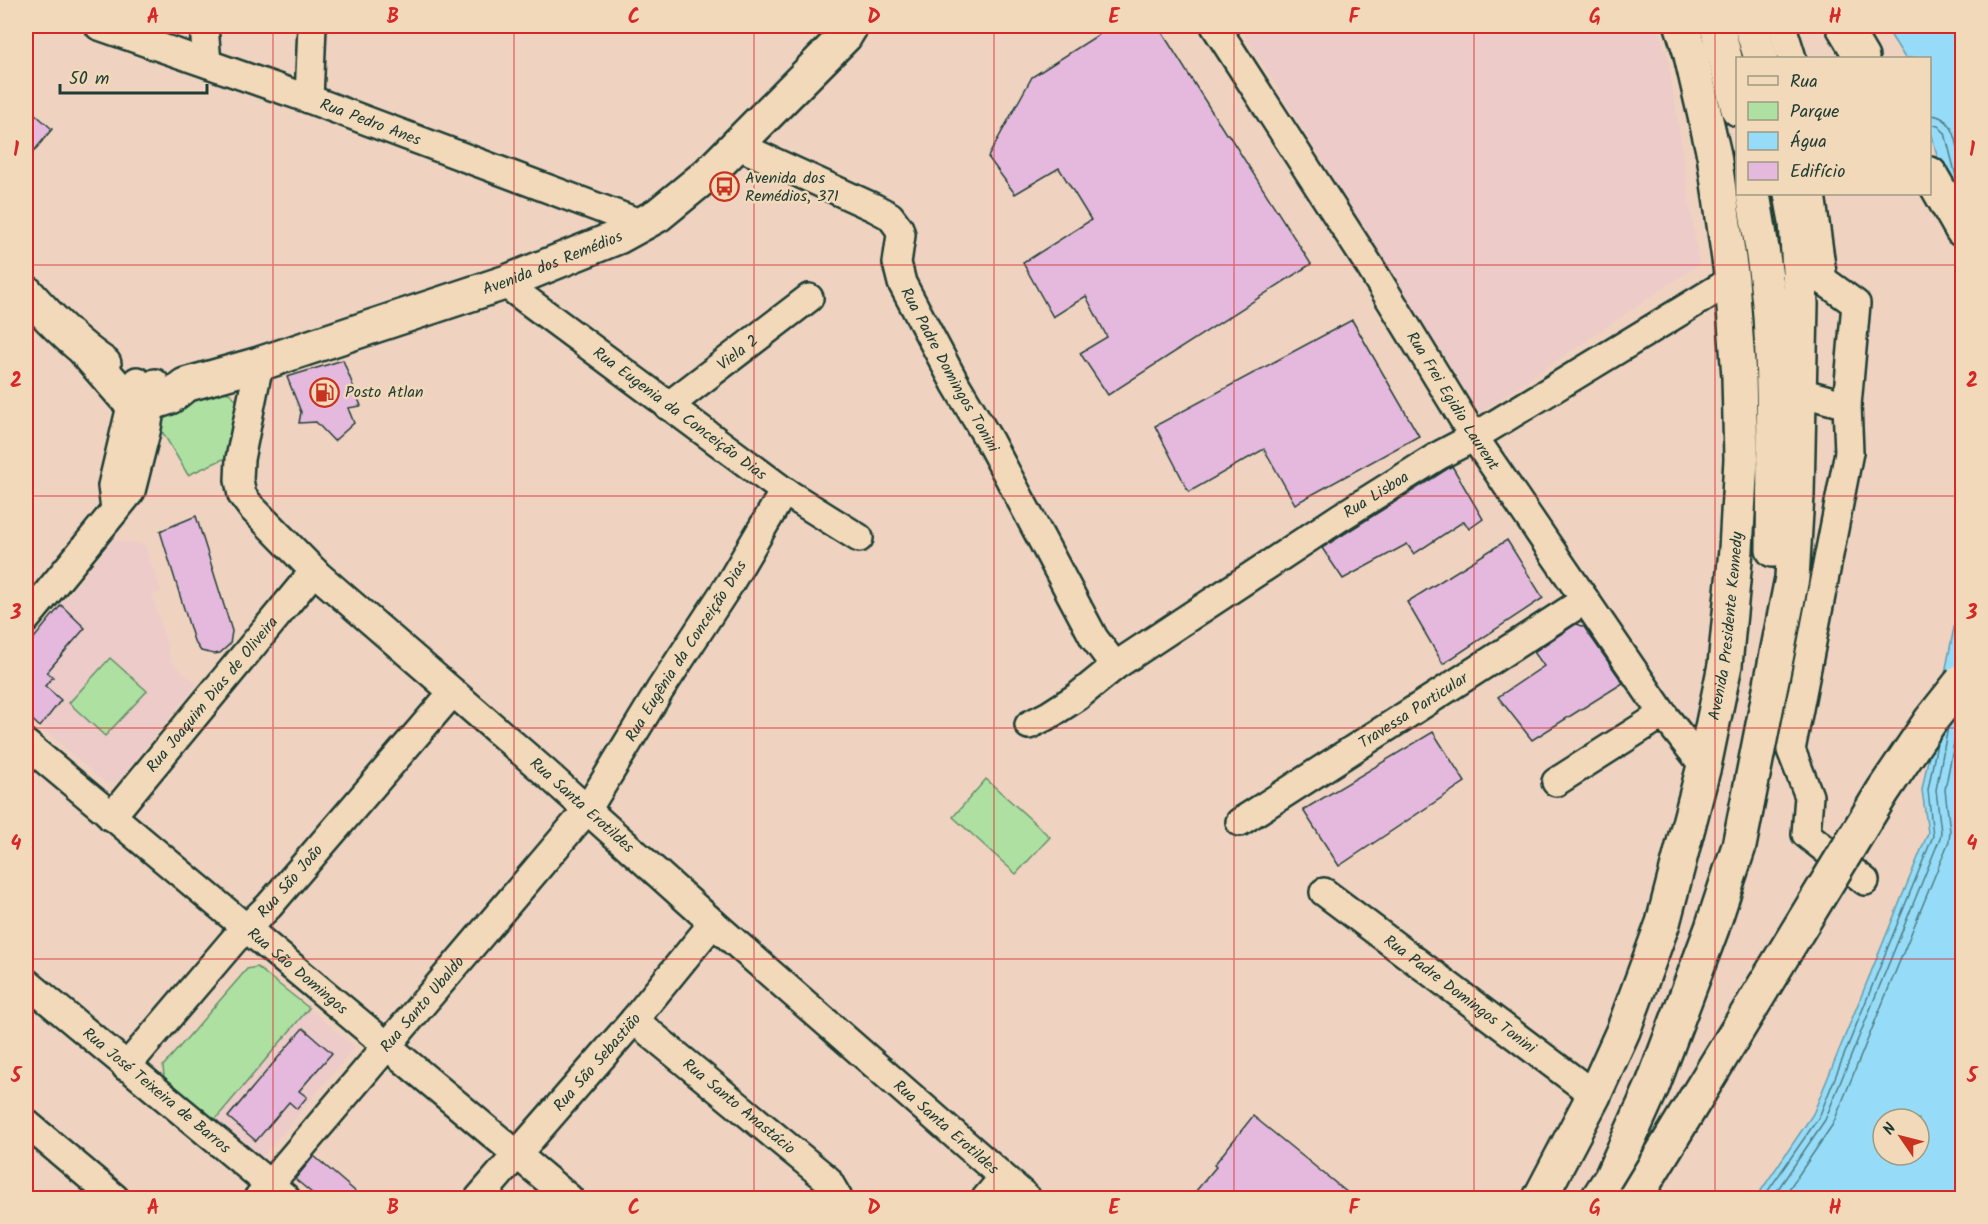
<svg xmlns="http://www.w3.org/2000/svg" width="1988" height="1224" viewBox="0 0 1988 1224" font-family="Kalam,sans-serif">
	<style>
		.built { fill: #eccbc9 }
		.green { fill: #ade0a1; stroke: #668e6a; stroke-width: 1.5 }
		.water { fill: #96dcf8; stroke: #669caa; stroke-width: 1.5; fill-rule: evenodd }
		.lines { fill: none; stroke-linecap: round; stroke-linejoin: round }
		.shore { stroke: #4f7d82; stroke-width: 1.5 }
		.building { fill: #e5b9de; stroke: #1f3d34; stroke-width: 1.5 }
		.minor-casing { stroke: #1f3d34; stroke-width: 32 }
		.major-casing { stroke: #1f3d34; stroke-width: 38 }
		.highway-casing { stroke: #1f3d34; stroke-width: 38 }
		.minor { stroke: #f2d9b9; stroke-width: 27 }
		.major { stroke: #f2d9b9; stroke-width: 33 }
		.highway { stroke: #f2d9b9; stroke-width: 33 }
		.highway-bridge-casing { stroke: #1f3d34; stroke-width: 38; stroke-linecap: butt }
		.highway-bridge { stroke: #f2d9b9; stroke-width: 33 }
		.grid { fill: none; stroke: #d62828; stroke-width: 1.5; stroke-opacity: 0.55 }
		.labels { text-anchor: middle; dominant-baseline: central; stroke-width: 5; stroke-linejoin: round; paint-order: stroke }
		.street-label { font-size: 16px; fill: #1f3d34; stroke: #f2d9b9 }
		.poi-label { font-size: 16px; fill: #1f3d34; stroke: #f2d9b9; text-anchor: start }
		.neatline { fill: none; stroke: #d62828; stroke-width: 2 }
		.grid-label { font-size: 20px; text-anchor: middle; font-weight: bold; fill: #d62828 }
	</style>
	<rect width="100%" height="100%" fill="#efd3c0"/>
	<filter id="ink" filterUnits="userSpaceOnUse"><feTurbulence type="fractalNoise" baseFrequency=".0167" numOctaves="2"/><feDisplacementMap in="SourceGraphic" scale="12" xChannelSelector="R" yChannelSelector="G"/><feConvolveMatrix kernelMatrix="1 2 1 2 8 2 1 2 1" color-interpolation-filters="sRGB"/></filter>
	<g filter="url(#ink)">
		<!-- built -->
		<g class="built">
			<path d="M1239 26H1657L1668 58 1699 264 1479 413Z"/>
			<path d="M113 540 144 544 161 591 152 595 172 663 197 684 118 781 106 784 26 714V648Z"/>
			<path d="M309 1008 355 1047 260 1160 214 1121Z"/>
		</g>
		<!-- green -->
		<g class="green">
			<path d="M211 391C235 391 234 395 243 415L228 457 188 475 160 428 164 419 182 399Z"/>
			<path d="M110 658 147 691 105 736 69 703Z"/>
			<path d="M986 779 1050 837 1016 874 953 817Z"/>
			<path d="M257 967 309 1008 214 1121 164 1077 163 1066 247 969Z"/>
		</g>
		<!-- water -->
		<g class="water">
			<path d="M1885 26H1962V259L1930 127V58H1905Z"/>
			<path d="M1962 587V1198H1756L1813 1114 1928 833 1922 790ZM1883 1119H1919V1155H1883Z"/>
		</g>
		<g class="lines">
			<!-- shore -->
			<g class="shore">
				<path d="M1930 115C1956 116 1957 145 1962 166"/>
				<path d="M1930 124 1938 126 1945 133 1959 188"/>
				<path d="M1763 1198 1819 1117 1933 836 1928 790 1937 743"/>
				<path d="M1772 1198 1825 1120 1940 838 1941 832 1936 790 1948 727"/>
				<path d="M1783 1198 1833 1124 1949 841 1950 831 1945 790 1960 712"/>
			</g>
		</g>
		<!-- building -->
		<g class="building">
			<path d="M1112 26H1158L1226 134H1228L1311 264 1108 395 1080 353 1107 337 1086 296 1053 317 1023 263 1091 220 1059 168 1015 194 988 157 1032 77Z"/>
			<path d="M26 106 52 129 26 161Z"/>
			<path d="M1352 320 1419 436 1295 504 1264 449 1189 492 1155 426Z"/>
			<path d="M343 360 361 406 348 408 354 423 334 441 316 422 299 423 301 412 287 377Z"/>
			<path d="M1452 466 1483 519 1469 529 1464 521 1414 554 1407 544 1343 579 1322 548Z"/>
			<path d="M196 516 232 631 230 644 220 653 214 654 201 651 194 641 160 531Z"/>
			<path d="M1507 540 1543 598 1443 664 1407 602Z"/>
			<path d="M61 605 85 628 47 672 53 677 45 686 61 700 40 727 26 714V648Z"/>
			<path d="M1576 624 1584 627 1623 683 1532 740 1498 697 1544 666 1534 652Z"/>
			<path d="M1433 732 1465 782 1339 866 1303 810Z"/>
			<path d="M303 1028 332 1053 299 1091 307 1097 297 1109 289 1102 256 1141 228 1117Z"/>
			<path d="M1253 1116 1354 1198H1190L1216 1167 1214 1165Z"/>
			<path d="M314 1156 363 1198H318L295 1179Z"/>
		</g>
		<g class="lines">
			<defs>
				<g id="minor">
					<path id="s1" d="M99 26 309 99 642 224"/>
					<path d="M204 26 207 63"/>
					<path id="s2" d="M1215 26 1369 265 1474 437 1663 714 1704 766"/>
					<path d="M1782 26 1792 58"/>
					<path d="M309 99 312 26"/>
					<path id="s3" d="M737 145 875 208 890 216 899 228 901 235 897 263 902 283 955 383 990 442 1094 638 1115 666"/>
					<path d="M1811 194 1823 280 1856 304 1847 405"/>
					<path id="s4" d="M504 283 784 491 859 538"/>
					<path id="s5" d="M259 364 240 459 239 480 242 495 251 507 318 575 545 772 713 923 1027 1198"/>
					<path d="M1800 392 1847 405 1849 452 1791 750 1809 796 1806 834 1865 881"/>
					<path id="s6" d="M668 406 809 298"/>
					<path d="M115 509 112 486 137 381"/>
					<path d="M26 619 131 491 147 428 155 383"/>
					<path id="s7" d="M1029 725 1049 715 1077 697 1115 666 1339 518 1438 456 1474 437 1732 280"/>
					<path id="s8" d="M26 744 569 1198"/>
					<path d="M1556 782 1663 714"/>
					<path id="s9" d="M111 817 314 571"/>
					<path id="s10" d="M1240 822 1585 600"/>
					<path id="s11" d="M1324 892 1594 1095"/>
					<path id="s12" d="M26 982 286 1198"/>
					<path id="s13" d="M634 1020 827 1179 838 1198"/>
					<path id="s14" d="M126 1067 234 940 269 906 452 693"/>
					<path d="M26 1123 115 1198"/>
					<path id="s15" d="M258 1198 587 810 660 690 730 583 784 491"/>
					<path id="s16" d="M479 1198 634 1020 713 923"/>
					<path d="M986 1198 1003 1178"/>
				</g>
				<g id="major">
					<path d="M26 292C49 318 74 344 104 364"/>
					<path id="s17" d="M86 352 125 397 132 400 152 403 170 397 185 385 259 364 504 283 618 237 658 215 708 174 845 36 851 26"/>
				</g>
				<g id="highway">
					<path d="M1717 26 1738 109"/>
					<path d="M1751 26 1761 58"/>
					<path d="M1843 26 1862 58"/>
					<path d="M1930 174 1962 230"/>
					<path d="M1753 194C1760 234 1767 275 1770 316 1775 394 1774 472 1773 550"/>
					<path id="s18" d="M1540 1198 1594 1095 1623 1031 1663 923 1704 766 1725 665 1736 550 1741 459 1739 377 1732 280 1714 155 1690 51 1682 26"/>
					<path d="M1598 1198 1611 1178 1652 1087 1712 928 1739 846 1792 578 1797 495 1801 304 1796 221 1791 194"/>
				</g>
			</defs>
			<!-- minor casing -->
			<use href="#minor" class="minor-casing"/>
			<!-- major casing -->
			<use href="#major" class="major-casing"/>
			<!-- highway casing -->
			<use href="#highway" class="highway-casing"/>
			<!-- minor -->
			<use href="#minor" class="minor"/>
			<!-- major -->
			<use href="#major" class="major"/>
			<!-- highway -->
			<use href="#highway" class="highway"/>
			<defs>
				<path id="highway-bridge" d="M1635 1198 1883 791 1931 720 1962 681"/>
			</defs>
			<!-- highway-bridge casing -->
			<use href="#highway-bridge" class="highway-bridge-casing"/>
			<!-- highway-bridge -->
			<use href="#highway-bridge" class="highway-bridge"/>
		</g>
	</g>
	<!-- grid -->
	<path class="grid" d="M273 26V1198M514 26V1198M754 26V1198M994 26V1198M1234 26V1198M1474 26V1198M1715 26V1198M26 265H1962M26 496H1962M26 728H1962M26 959H1962"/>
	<!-- icons -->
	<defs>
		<symbol id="bus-ring" viewBox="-11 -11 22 22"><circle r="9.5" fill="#f2d9b9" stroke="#c8321e" stroke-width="1.5"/><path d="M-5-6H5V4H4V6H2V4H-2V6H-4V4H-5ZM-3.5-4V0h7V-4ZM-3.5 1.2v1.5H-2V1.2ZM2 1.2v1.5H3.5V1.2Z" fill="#c8321e"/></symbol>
		<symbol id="fuel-ring" viewBox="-11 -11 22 22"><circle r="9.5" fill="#f2d9b9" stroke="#c8321e" stroke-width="1.5"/><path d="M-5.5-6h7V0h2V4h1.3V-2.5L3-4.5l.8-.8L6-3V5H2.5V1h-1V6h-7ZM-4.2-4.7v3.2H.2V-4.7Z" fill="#c8321e"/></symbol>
	</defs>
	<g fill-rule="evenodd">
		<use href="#bus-ring" x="708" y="170" width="33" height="33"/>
		<use href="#fuel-ring" x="308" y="376" width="33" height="33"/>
	</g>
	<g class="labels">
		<!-- street labels -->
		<g class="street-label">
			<text stroke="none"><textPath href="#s1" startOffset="288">Rua Pedro Anes</textPath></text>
			<text stroke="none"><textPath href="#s17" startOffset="513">Avenida dos Remédios</textPath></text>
			<text stroke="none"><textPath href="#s6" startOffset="88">Viela 2</textPath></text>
			<text stroke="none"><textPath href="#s3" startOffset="339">Rua Padre Domingos Tonini</textPath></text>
			<text stroke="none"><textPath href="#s2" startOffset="444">Rua Frei Egidio Laurent</textPath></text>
			<text stroke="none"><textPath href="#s4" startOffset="219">Rua Eugenia da Conceição Dias</textPath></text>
			<text stroke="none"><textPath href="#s7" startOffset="417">Rua Lisboa</textPath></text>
			<text stroke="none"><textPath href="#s18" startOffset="606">Avenida Presidente Kennedy</textPath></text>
			<text stroke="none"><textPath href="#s15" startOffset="696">Rua Eugênia da Conceição Dias</textPath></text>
			<text stroke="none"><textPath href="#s9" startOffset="159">Rua Joaquim Dias de Oliveira</textPath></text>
			<text stroke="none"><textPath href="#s10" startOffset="206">Travessa Particular</textPath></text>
			<text stroke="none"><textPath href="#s5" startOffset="594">Rua Santa Erotildes</textPath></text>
			<text stroke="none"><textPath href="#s14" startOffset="248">Rua São João</textPath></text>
			<text stroke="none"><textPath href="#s8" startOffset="354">Rua São Domingos</textPath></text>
			<text stroke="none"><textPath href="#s11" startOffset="170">Rua Padre Domingos Tonini</textPath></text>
			<text stroke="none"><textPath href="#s15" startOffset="254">Rua Santo Ubaldo</textPath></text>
			<text stroke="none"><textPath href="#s16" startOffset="180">Rua São Sebastião</textPath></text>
			<text stroke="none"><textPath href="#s12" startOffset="170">Rua José Teixeira de Barros</textPath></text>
			<text stroke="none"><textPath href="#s13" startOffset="136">Rua Santo Anastácio</textPath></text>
			<text stroke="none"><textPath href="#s5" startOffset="1080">Rua Santa Erotildes</textPath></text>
		</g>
		<!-- poi labels -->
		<g class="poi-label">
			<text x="745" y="178">Avenida dos<tspan x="745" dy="18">Remédios, 371</tspan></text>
			<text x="345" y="392">Posto Atlan</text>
		</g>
	</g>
	<!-- margin -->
	<rect width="1988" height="1224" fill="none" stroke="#f2d9b9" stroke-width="66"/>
	<!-- legend -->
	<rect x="1736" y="57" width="195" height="138" fill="#f2d9b9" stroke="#9e9b84" stroke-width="1.5"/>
	<rect x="1748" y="76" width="30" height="9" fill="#f2d9b9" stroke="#9e9b84" stroke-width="1.5"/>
	<text x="1790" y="87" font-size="18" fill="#1f3d34">Rua</text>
	<rect x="1748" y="102" width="30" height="18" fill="#ade0a1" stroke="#9e9b84" stroke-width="1.5"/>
	<text x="1790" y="117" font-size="18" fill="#1f3d34">Parque</text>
	<rect x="1748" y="132" width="30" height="18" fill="#96dcf8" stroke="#9e9b84" stroke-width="1.5"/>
	<text x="1790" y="147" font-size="18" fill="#1f3d34">Água</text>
	<rect x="1748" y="162" width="30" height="18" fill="#e5b9de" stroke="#9e9b84" stroke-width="1.5"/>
	<text x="1790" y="177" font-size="18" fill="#1f3d34">Edifício</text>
	<!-- north arrow -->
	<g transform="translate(1901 1137) rotate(305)"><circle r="28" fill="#f2d9b9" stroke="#9e9b84" stroke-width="1.5"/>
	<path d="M0-4.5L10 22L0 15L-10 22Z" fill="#c8321e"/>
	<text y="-9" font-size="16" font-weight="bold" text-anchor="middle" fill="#1f3d34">N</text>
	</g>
	<!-- scale -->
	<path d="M60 84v9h147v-9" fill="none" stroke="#1f3d34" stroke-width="3"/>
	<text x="69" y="84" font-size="18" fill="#1f3d34" stroke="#f2d9b9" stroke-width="4.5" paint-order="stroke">50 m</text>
	<rect x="33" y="33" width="1922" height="1158" class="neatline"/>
	<g class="grid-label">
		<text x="153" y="23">A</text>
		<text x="393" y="23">B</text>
		<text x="634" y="23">C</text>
		<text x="874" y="23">D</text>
		<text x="1114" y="23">E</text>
		<text x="1354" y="23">F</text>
		<text x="1595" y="23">G</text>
		<text x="1835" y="23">H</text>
		<text x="16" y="156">1</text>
		<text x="1972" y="156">1</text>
		<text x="16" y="387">2</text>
		<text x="1972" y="387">2</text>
		<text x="16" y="619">3</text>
		<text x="1972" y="619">3</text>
		<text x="16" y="850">4</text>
		<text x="1972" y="850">4</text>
		<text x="16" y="1082">5</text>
		<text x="1972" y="1082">5</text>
		<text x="153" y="1214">A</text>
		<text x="393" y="1214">B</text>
		<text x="634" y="1214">C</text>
		<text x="874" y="1214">D</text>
		<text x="1114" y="1214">E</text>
		<text x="1354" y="1214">F</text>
		<text x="1595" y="1214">G</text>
		<text x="1835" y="1214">H</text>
	</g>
</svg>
